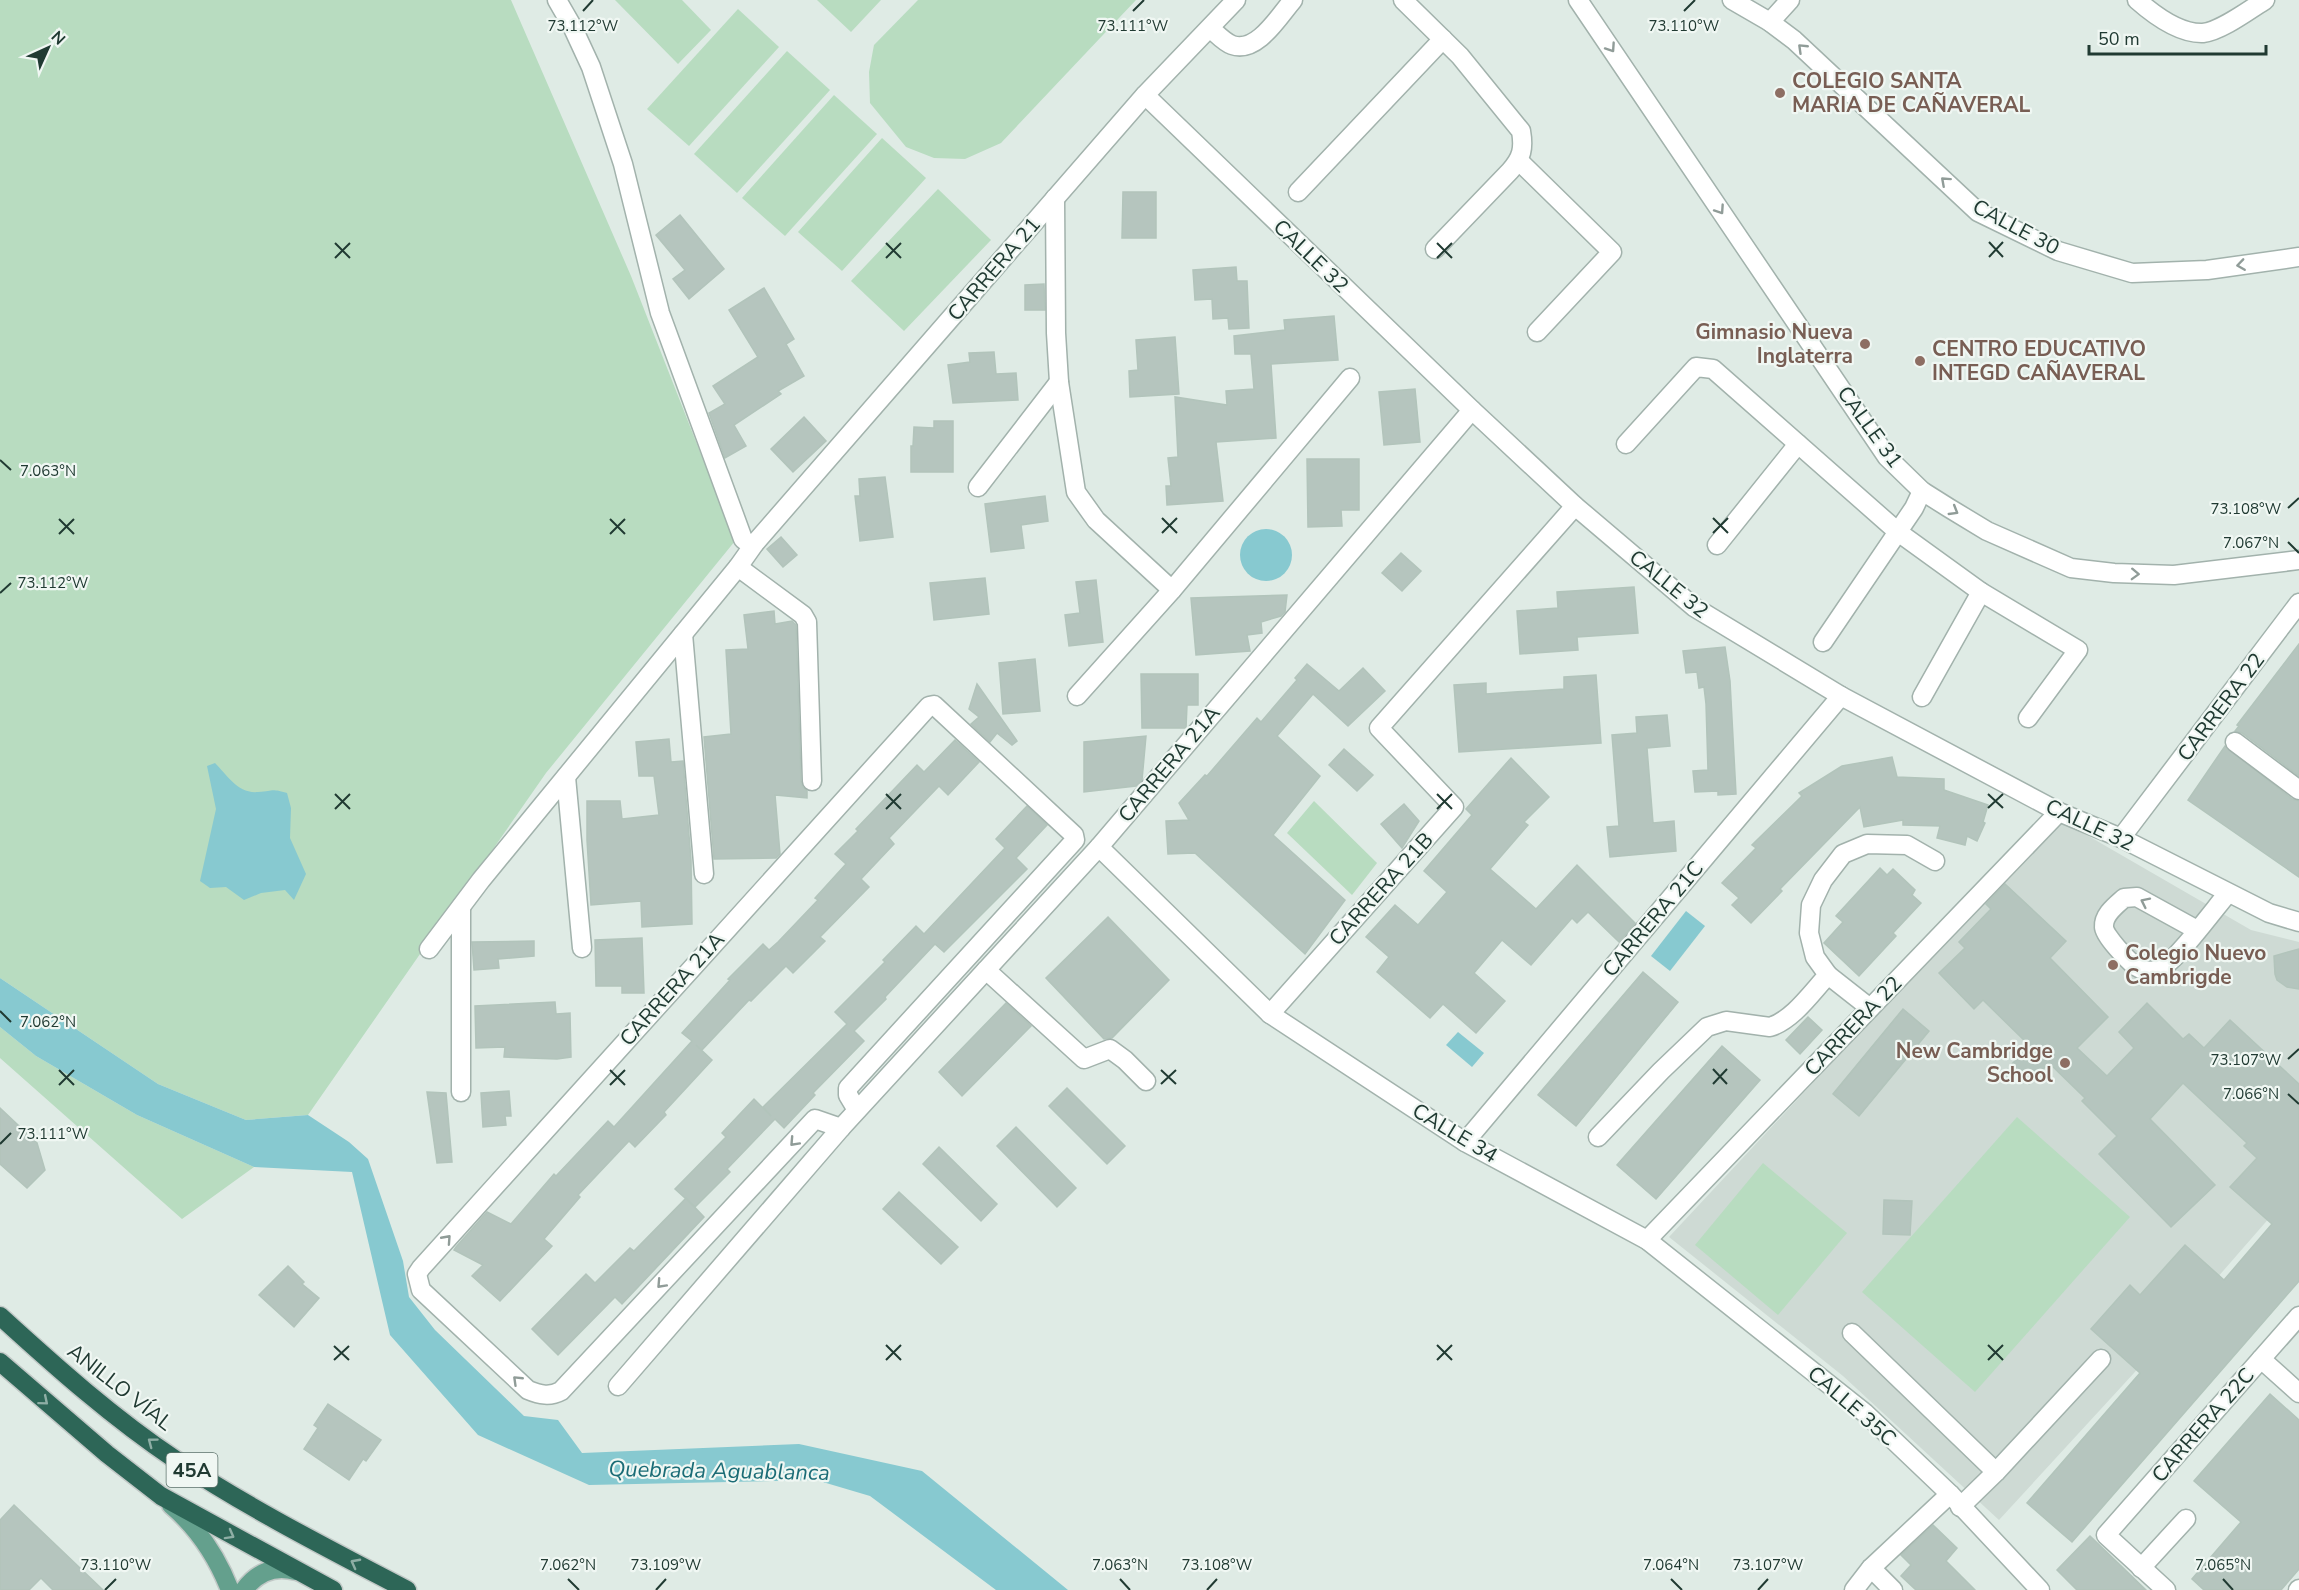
<svg xmlns="http://www.w3.org/2000/svg" width="2299" height="1590" viewBox="0 0 2299 1590" font-family="'Nunito Sans',sans-serif">
	<style>
		.built { fill: #cedad4 }
		.green { fill: #b8dcc0 }
		.water { fill: #87c9d0 }
		.building { fill: #b5c5be; stroke: #b2c4bb; stroke-width: 1.5 }
		.lines { fill: none; stroke-linecap: round; stroke-linejoin: round }
		.minor-casing { stroke: #a2b2ac; stroke-width: 21 }
		.major-casing { stroke: #c1c8c6; stroke-width: 21 }
		.highway-casing { stroke: #c1c8c6; stroke-width: 21 }
		.minor { stroke: #fff; stroke-width: 18 }
		.major { stroke: #64a08d; stroke-width: 18 }
		.highway { stroke: #2d6657; stroke-width: 18 }
		.oneway { stroke: #909c98 }
		.oneway2 { stroke: #8eaea5 }
		.ticks { fill: none; stroke: #203a32; stroke-width: 2 }
		.education-dot { fill: #8d6e63; stroke: #f0f7f3; stroke-width: 2 }
		.labels { text-anchor: middle; dominant-baseline: central; stroke-width: 4.5; stroke-linejoin: round; paint-order: stroke }
		.shield { fill: #f0f7f3; stroke: #5e736c; stroke-width: 1.5 }
		.shield-label { font-size: 20px; font-weight: bold; fill: #203a32 }
		.education-label { font-size: 21px; font-weight: bold; fill: #785e54; stroke: #f0f7f3; text-anchor: start }
		.street-label { font-size: 21px; fill: #203a32; stroke: #f0f7f3 }
		.water-label { font-size: 22px; font-style: italic; fill: #1b6c76; stroke: #f0f7f3 }
		.ticks-label { font-size: 15px; text-anchor: middle; fill: #203a32; stroke: #f0f7f3; stroke-width: 4.5; stroke-linejoin: round; paint-order: stroke }
	</style>
	<rect width="100%" height="100%" fill="#dfebe5"/>
	<!-- built -->
	<path class="built" d="M2059 819 2251 930 2299 942V1184L2134 1373 1999 1520 1843 1376 1669 1237Z"/>
	<!-- green -->
	<g class="green">
		<path d="M0 0H511L631 276 735 541 546 773 308 1115 246 1120 158 1084 0 978Z"/>
		<path d="M615 0H682L711 30 678 64Z"/>
		<path d="M817 0H881L851 32Z"/>
		<path d="M918 0H1136L1001 143 965 159 934 158 906 147 870 103 869 72 874 45Z"/>
		<path d="M738 9 779 47 689 146 647 109Z"/>
		<path d="M787 51 830 90 737 193 694 154Z"/>
		<path d="M834 95 877 134 785 236 742 198Z"/>
		<path d="M882 138 926 178 842 271 798 232Z"/>
		<path d="M938 189 991 240 904 331 851 281Z"/>
		<path d="M1314 801 1377 863 1352 895 1287 833Z"/>
		<path d="M0 1027 36 1056 137 1115 254 1167 182 1219 0 1058Z"/>
		<path d="M2017 1117 2130 1217 1975 1392 1862 1292Z"/>
		<path d="M1763 1163 1847 1233 1778 1315 1695 1245Z"/>
	</g>
	<!-- water -->
	<g class="water">
		<circle cx="1266" cy="555" r="26"/>
		<path d="M215 763C227 775 238 794 258 792 274 791 270 788 287 793L291 808 290 838 306 874 294 900 285 890 261 893 244 900 226 887 210 888 200 881 216 809 207 766Z"/>
		<path d="M1686 911 1705 926 1670 971 1651 956Z"/>
		<path d="M0 978 158 1084 246 1120 308 1115 349 1142 368 1159 403 1261 409 1297 435 1330 524 1416 558 1420 582 1453 799 1444 922 1471 1068 1590H996L870 1496 816 1480 589 1485 478 1435 390 1335 352 1172 254 1167 137 1115 36 1056 0 1027Z"/>
		<path d="M1458 1032 1484 1053 1472 1067 1446 1045Z"/>
	</g>
	<!-- building -->
	<g class="building">
		<path d="M1123 192H1156V238H1122Z"/>
		<path d="M680 215 724 269 689 299 673 279 685 270 656 235Z"/>
		<path d="M1236 267 1237 281H1247L1249 328 1229 329 1228 318 1213 319 1212 299 1195 300 1193 270Z"/>
		<path d="M1044 284 1045 310H1025V285Z"/>
		<path d="M764 288 794 339 786 344 804 376 778 391 781 394 734 425 746 446 725 458 709 413 725 404 713 386 758 357 729 310Z"/>
		<path d="M1334 316 1338 360 1271 364 1276 438 1216 442 1223 501 1167 505 1166 486H1171L1168 458 1178 457 1175 397 1227 405 1226 391 1254 389 1251 354H1235L1234 336 1285 330 1284 320Z"/>
		<path d="M1175 337 1179 394 1130 397 1129 371 1138 370 1136 340Z"/>
		<path d="M994 352 996 374 1016 373 1018 400 953 403 948 365 970 362 969 353Z"/>
		<path d="M1415 389 1420 442 1384 445 1379 392Z"/>
		<path d="M804 417 826 441 793 472 771 449Z"/>
		<path d="M934 421H953V472H911V446H913L914 427 934 428Z"/>
		<path d="M1307 459H1359V510H1341L1342 526 1308 527Z"/>
		<path d="M885 477 893 537 860 541 855 496H860L859 479Z"/>
		<path d="M1045 496 1048 521 1021 525 1024 548 991 552 985 504Z"/>
		<path d="M781 537 797 555 783 567 767 549Z"/>
		<path d="M1401 553 1421 571 1402 591 1382 573Z"/>
		<path d="M985 578 989 614 934 620 930 583Z"/>
		<path d="M1096 580 1103 642 1069 646 1065 615 1080 613 1076 582Z"/>
		<path d="M1634 587 1638 633 1577 637 1578 650 1520 654 1517 611 1558 608 1557 592Z"/>
		<path d="M1287 595 1285 612 1281 616 1261 622 1262 633 1247 635 1250 651 1196 655 1191 598Z"/>
		<path d="M774 611 775 624 792 621 796 625 801 781 803 787 807 791V798L775 795 780 854 776 858 714 859 704 737 731 734 726 650 748 649 744 615Z"/>
		<path d="M2299 644V776L2242 733 2235 731 2239 726 2237 725Z"/>
		<path d="M1725 647 1730 681 1736 794 1718 795V791L1695 792 1693 771 1708 770 1706 704 1704 687 1699 688 1697 672 1686 673 1683 651Z"/>
		<path d="M1035 659 1040 711 1003 714 999 663Z"/>
		<path d="M1307 664 1339 691 1363 668 1385 691 1348 726 1313 694 1277 736 1320 776 1273 835 1345 900 1305 954 1195 853 1168 854 1166 821 1189 820 1179 803 1205 775 1207 776 1257 718 1261 722 1297 680 1295 678Z"/>
		<path d="M1141 674H1198V705H1187L1186 728H1142Z"/>
		<path d="M1596 675 1601 743 1459 752 1454 685 1486 683V694L1514 692 1564 689V677Z"/>
		<path d="M977 684 1017 741 1012 745 997 733 990 742 971 724 979 717 969 709Z"/>
		<path d="M1667 715 1670 746 1647 748 1653 823 1674 821 1676 851 1610 857 1607 827 1619 826 1612 735 1637 733 1636 717Z"/>
		<path d="M1146 736 1142 780 1136 786 1084 792V742Z"/>
		<path d="M669 739 671 762 683 761 691 860 692 924 642 927 641 901 591 905 587 840V801H620L622 819 659 815 654 776H639L636 742Z"/>
		<path d="M955 740 979 762 948 795 939 786 889 838 894 844 861 879 869 887 820 937 825 941 793 973 786 966 751 1001 749 1000 702 1050 696 1045 712 1060 664 1112 666 1115 635 1147 629 1141 578 1195 580 1197 544 1239 552 1246 500 1301 472 1276 483 1265 454 1250 456 1247 487 1212 511 1224 554 1174 556 1176 608 1121 614 1127 692 1041 682 1033 730 980 728 979 763 944 769 950 778 942 818 900 815 898 846 864 835 854 858 831 856 829 917 765 924 772Z"/>
		<path d="M2225 746 2292 799 2299 801V877L2188 800Z"/>
		<path d="M1344 749 1373 775 1357 791 1329 765Z"/>
		<path d="M1892 757 1897 777 1944 779V790L1988 805 1983 822 1985 823 1977 841 1967 836 1965 845 1937 838 1940 826 1903 825V820L1864 827 1860 807 1780 889 1782 891 1751 923 1732 905 1739 898 1722 883 1756 848 1752 845 1802 796 1799 793 1842 766Z"/>
		<path d="M1511 758 1549 797 1524 822 1528 825 1490 869 1536 909 1577 865 1635 923 1619 942 1588 912 1577 923 1572 918 1531 965 1502 940 1474 973 1505 1001 1476 1033 1443 1004 1430 1018 1377 972 1389 957 1366 937 1395 905 1418 925 1447 892 1424 871 1472 815 1466 809Z"/>
		<path d="M1404 804 1419 821 1402 848 1381 824Z"/>
		<path d="M1027 806 1047 825 1016 858 1027 869 944 952 935 944 885 997 886 999 854 1031 864 1041 813 1093 815 1095 784 1128 775 1119 727 1169 730 1172 695 1207 675 1189 726 1137 722 1133 754 1099 771 1116 763 1107 847 1024 835 1012 885 962 883 960 916 926 924 934 1005 848 996 839Z"/>
		<path d="M1880 868 1887 875 1893 869 1915 890 1912 895 1921 903 1893 933 1896 936 1859 976 1824 943 1843 922 1836 916Z"/>
		<path d="M2005 884 2066 941 2050 958 2108 1017 2077 1048 2107 1076 2134 1048 2119 1032 2147 1003 2183 1039 2189 1034 2204 1048 2230 1020 2299 1084V1281L2072 1542 2027 1503 2140 1373 2091 1329 2130 1285 2140 1295 2185 1245 2224 1280 2272 1224 2230 1187 2257 1158 2244 1146 2247 1143 2183 1083 2150 1119 2215 1185 2171 1227 2099 1154 2117 1136 2082 1101 2085 1098 2049 1063 2029 1084 2010 1066 2030 1046 1983 1000 1974 1009 1939 973 1965 948 1959 942 1991 909 1986 904Z"/>
		<path d="M1108 917 1169 980 1112 1038 1104 1039 1046 978Z"/>
		<path d="M642 938 644 993H622V986H596L595 940Z"/>
		<path d="M534 941V956L498 959 499 968 474 970 472 942Z"/>
		<path d="M2299 949V989L2287 987 2277 980 2275 974 2274 956Z"/>
		<path d="M1643 972 1678 1002 1576 1126 1538 1095Z"/>
		<path d="M555 1002 556 1014 570 1013 571 1057 557 1059 504 1057 505 1047 476 1048 475 1006Z"/>
		<path d="M1006 1003 1031 1026 962 1096 939 1072Z"/>
		<path d="M1903 1009 1929 1031 1859 1116 1833 1094Z"/>
		<path d="M1808 1017 1822 1030 1800 1054 1786 1040Z"/>
		<path d="M1722 1046 1760 1080 1656 1199 1617 1165Z"/>
		<path d="M1067 1088 1125 1146 1107 1164 1049 1106Z"/>
		<path d="M509 1091 511 1116H505L506 1125 483 1127 481 1093Z"/>
		<path d="M427 1092 446 1093 452 1162 437 1163Z"/>
		<path d="M0 1108 37 1143 45 1170 27 1188 0 1164Z"/>
		<path d="M1016 1127 1076 1188 1057 1207 997 1146Z"/>
		<path d="M939 1147 997 1204 981 1221 923 1164Z"/>
		<path d="M899 1192 958 1247 941 1264 883 1209Z"/>
		<path d="M686 1198 704 1217 622 1304 615 1297 558 1355 532 1329 586 1274 595 1283 630 1248 634 1251Z"/>
		<path d="M1884 1200 1912 1201 1910 1235 1883 1234Z"/>
		<path d="M288 1266 304 1282 302 1284 319 1298 294 1327 259 1295Z"/>
		<path d="M2270 1394 2299 1420V1569L2281 1590H2204L2192 1579 2241 1522 2194 1481Z"/>
		<path d="M328 1404 381 1440 366 1461 363 1459 349 1480 304 1449 318 1428 314 1425Z"/>
		<path d="M14 1505 103 1590H53L41 1578 29 1590H0V1520Z"/>
		<path d="M1933 1525 1957 1548 1946 1561 1975 1590H1916L1901 1576 1911 1565 1901 1555Z"/>
		<path d="M2090 1536 2146 1590H2077L2057 1570Z"/>
	</g>
	<g class="lines">
		<defs>
			<g id="minor">
				<path d="M557 0 572 26 591 67 623 164 660 313 743 539 748 543H755"/>
				<path d="M1403 0 1460 56 1521 131C1524 148 1522 158 1510 171L1435 249"/>
				<path d="M1578 0 1887 457 1922 491 1949 508 1987 531 2071 568 2114 573 2174 575 2299 560"/>
				<path d="M1732 0 1770 22 1794 40 1978 212 2058 251 2132 273 2207 270 2299 257"/>
				<path d="M2137 0C2154 15 2179 34 2203 33 2221 31 2249 10 2265 0"/>
				<path d="M1770 22 1790 0"/>
				<path d="M1210 28C1217 34 1224 42 1232 45 1257 54 1279 16 1293 0"/>
				<path d="M1145 95 1472 410 1575 506 1694 607 1841 696 2059 812 2121 838 2269 913 2299 922"/>
				<path d="M1519 161 1612 252 1537 332"/>
				<path d="M1298 192 1443 39"/>
				<path d="M1055 198 1056 333 1059 382 1076 492 1096 520 1172 590"/>
				<path d="M1626 444 1696 367 1713 369 1898 532 1981 592 2078 650 2028 718"/>
				<path d="M978 487 1059 382"/>
				<path d="M1717 545 1798 444"/>
				<path d="M738 567 803 615 807 622 812 781"/>
				<path d="M683 634 704 874"/>
				<path d="M1823 642 1914 508 1922 491"/>
				<path d="M1077 696 1172 590 1350 378"/>
				<path d="M1922 697 1981 592"/>
				<path d="M2235 742 2299 790"/>
				<path d="M566 777 582 948"/>
				<path d="M2121 838 2299 603"/>
				<path d="M1099 847 1270 1014 1465 1142 1647 1240 1865 1413 1950 1494 2040 1590"/>
				<path d="M461 907V1092"/>
				<path d="M2197 930 2137 897 2124 898C2115 906 2103 915 2104 927 2104 936 2128 960 2135 966 2141 970 2150 972 2157 970 2173 966 2215 908 2228 893"/>
				<path d="M429 949 481 880 738 567 755 543 1145 95 1236 0"/>
				<path d="M986 970 1084 1059 1110 1049 1125 1060 1146 1081"/>
				<path d="M1828 975 1870 1008"/>
				<path d="M1270 1014 1454 807 1379 728 1575 506"/>
				<path d="M841 1128 815 1119 561 1391C550 1397 540 1395 528 1390L421 1290 417 1274 421 1268 929 706 934 705 1074 835 1075 840 848 1088V1095L857 1110"/>
				<path d="M1598 1137 1661 1071 1707 1027 1726 1021 1770 1027C1793 1020 1812 992 1828 975L1815 957 1809 933 1811 905 1823 880 1843 854 1867 844 1907 845 1935 861"/>
				<path d="M1465 1142 1841 696"/>
				<path d="M1647 1240 2059 812"/>
				<path d="M1852 1333 1996 1472"/>
				<path d="M2261 1359 2299 1393"/>
				<path d="M618 1386 841 1128 1099 847 1472 410"/>
				<path d="M1960 1507 1996 1472 2101 1359"/>
				<path d="M1871 1568 1893 1590"/>
				<path d="M2141 1568 2186 1519"/>
				<path d="M1854 1590 1871 1568 1950 1494"/>
				<path d="M2166 1590 2106 1535 2299 1316"/>
				<path d="M2298 1590 2299 1589"/>
			</g>
			<g id="major">
				<path d="M171 1505C198 1528 217 1557 230 1590"/>
				<path d="M244 1590C257 1572 275 1565 296 1571"/>
			</g>
			<g id="highway">
				<path d="M0 1316C56 1367 113 1418 176 1460 250 1509 329 1549 407 1590"/>
				<path d="M0 1362 107 1454 161 1496 333 1590"/>
			</g>
		</defs>
		<!-- minor casing -->
		<use href="#minor" class="minor-casing"/>
		<!-- major casing -->
		<use href="#major" class="major-casing"/>
		<!-- highway casing -->
		<use href="#highway" class="highway-casing"/>
		<!-- minor -->
		<use href="#minor" class="minor"/>
		<!-- major -->
		<use href="#major" class="major"/>
		<!-- highway -->
		<use href="#highway" class="highway"/>
	</g>
	<!-- one-way arrows -->
	<defs><path id="oneway-chevron" d="M-2-3.5L2.5 0L-2 3.5" fill="none" stroke-width="1.6" stroke-linecap="round" stroke-linejoin="round" transform="scale(1.5)"/></defs>
	<g class="oneway">
		<use href="#oneway-chevron" transform="translate(1611 48) rotate(56)"/>
		<use href="#oneway-chevron" transform="translate(1802 48) rotate(-136)"/>
		<use href="#oneway-chevron" transform="translate(1945 181) rotate(-138)"/>
		<use href="#oneway-chevron" transform="translate(1720 210) rotate(56)"/>
		<use href="#oneway-chevron" transform="translate(2241 265) rotate(172)"/>
		<use href="#oneway-chevron" transform="translate(1954 511) rotate(31)"/>
		<use href="#oneway-chevron" transform="translate(2135 574) rotate(2)"/>
		<use href="#oneway-chevron" transform="translate(2145 902) rotate(-154)"/>
		<use href="#oneway-chevron" transform="translate(794 1142) rotate(133)"/>
		<use href="#oneway-chevron" transform="translate(447 1239) rotate(-48)"/>
		<use href="#oneway-chevron" transform="translate(661 1284) rotate(133)"/>
		<use href="#oneway-chevron" transform="translate(517 1380) rotate(-136)"/>
	</g>
	<g class="oneway2">
		<use href="#oneway-chevron" transform="translate(44 1401) rotate(40)"/>
		<use href="#oneway-chevron" transform="translate(152 1442) rotate(-143)"/>
		<use href="#oneway-chevron" transform="translate(230 1535) rotate(29)"/>
		<use href="#oneway-chevron" transform="translate(355 1563) rotate(-152)"/>
	</g>
	<!-- ticks -->
	<path class="ticks" d="M583 11 593 0M1133 11 1144 0M1684 11 1695 0M1989 242 2003 257M335 243 350 258M886 243 901 258M1437 243 1452 258M1989 257 2003 242M335 258 350 243M886 258 901 243M1437 258 1452 243M0 460 11 470M2288 508 2299 498M1162 518 1177 533M1713 518 1728 533M59 519 74 534M610 519 625 534M1162 533 1177 518M1713 533 1728 518M59 534 74 519M610 534 625 519M2288 542 2299 553M0 593 11 583M335 794 350 809M886 794 901 809M1437 794 1452 809M1988 794 2003 808M1988 808 2003 794M335 809 350 794M886 809 901 794M1437 809 1452 794M0 1011 11 1022M2288 1059 2299 1049M1713 1069 1727 1084M59 1070 74 1085M610 1070 625 1085M1161 1070 1176 1084M1161 1084 1176 1070M1713 1084 1727 1069M59 1085 74 1070M610 1085 625 1070M2288 1094 2299 1104M0 1144 11 1133M886 1345 901 1360M1437 1345 1452 1360M1988 1345 2003 1360M334 1346 349 1360M334 1360 349 1346M886 1360 901 1345M1437 1360 1452 1345M1988 1360 2003 1345M568 1579 579 1590M1120 1579 1130 1590M1671 1579 1682 1590M2223 1579 2233 1590M105 1590 116 1579M656 1590 666 1579M1207 1590 1217 1579M1758 1590 1768 1579"/>
	<!-- markers -->
	<g class="education-dot">
		<circle cx="1780" cy="93" r="6"/>
		<circle cx="1865" cy="344" r="6"/>
		<circle cx="1920" cy="361" r="6"/>
		<circle cx="2113" cy="965" r="6"/>
		<circle cx="2065" cy="1063" r="6"/>
	</g>
	<g class="labels">
		<!-- shield labels -->
		<rect class="shield" x="166.5" y="1453" width="51" height="34" rx="4.5"/>
		<g class="shield-label">
			<text x="192" y="1470">45A</text>
		</g>
		<!-- education labels -->
		<g class="education-label">
			<text x="1792" y="81">COLEGIO SANTA<tspan x="1792" dy="24">MARIA DE CAÑAVERAL</tspan></text>
			<text x="1853" y="332" text-anchor="end">Gimnasio Nueva<tspan x="1853" dy="24">Inglaterra</tspan></text>
			<text x="1932" y="349">CENTRO EDUCATIVO<tspan x="1932" dy="24">INTEGD CAÑAVERAL</tspan></text>
			<text x="2125" y="953">Colegio Nuevo<tspan x="2125" dy="24">Cambrigde</tspan></text>
			<text x="2053" y="1051" text-anchor="end">New Cambridge<tspan x="2053" dy="24">School</tspan></text>
		</g>
		<!-- street labels -->
		<g class="street-label">
			<text transform="translate(2016 227) rotate(28)">CALLE 30</text>
			<text transform="translate(1311 256) rotate(44)">CALLE 32</text>
			<text transform="translate(994 269) rotate(-49)">CARRERA 21</text>
			<text transform="translate(1870 427) rotate(54)">CALLE 31</text>
			<text transform="translate(1669 584) rotate(39)">CALLE 32</text>
			<text transform="translate(2221 707) rotate(-53)">CARRERA 22</text>
			<text transform="translate(1169 764) rotate(-50)">CARRERA 21A</text>
			<text transform="translate(2090 825) rotate(25)">CALLE 32</text>
			<text transform="translate(1381 889) rotate(-48)">CARRERA 21B</text>
			<text transform="translate(1653 919) rotate(-50)">CARRERA 21C</text>
			<text transform="translate(672 989) rotate(-48)">CARRERA 21A</text>
			<text transform="translate(1853 1026) rotate(-46)">CARRERA 22</text>
			<text transform="translate(1455 1133) rotate(31)">CALLE 34</text>
			<text transform="translate(120 1387) rotate(38)">ANILLO VÍAL</text>
			<text transform="translate(1852 1406) rotate(41)">CALLE 35C</text>
			<text transform="translate(2203 1425) rotate(-49)">CARRERA 22C</text>
		</g>
		<!-- water labels -->
		<g class="water-label">
			<text transform="translate(719 1471) rotate(1)">Quebrada Aguablanca</text>
		</g>
	</g>
	<g class="ticks-label">
		<text x="583" y="31">73.112°W</text>
		<text x="1133" y="31">73.111°W</text>
		<text x="1684" y="31">73.110°W</text>
		<text x="48" y="476">7.063°N</text>
		<text x="2246" y="514">73.108°W</text>
		<text x="2251" y="548">7.067°N</text>
		<text x="53" y="588">73.112°W</text>
		<text x="48" y="1027">7.062°N</text>
		<text x="2246" y="1065">73.107°W</text>
		<text x="2251" y="1099">7.066°N</text>
		<text x="53" y="1139">73.111°W</text>
		<text x="116" y="1570">73.110°W</text>
		<text x="568" y="1570">7.062°N</text>
		<text x="666" y="1570">73.109°W</text>
		<text x="1120" y="1570">7.063°N</text>
		<text x="1217" y="1570">73.108°W</text>
		<text x="1671" y="1570">7.064°N</text>
		<text x="1768" y="1570">73.107°W</text>
		<text x="2223" y="1570">7.065°N</text>
	</g>
	<!-- north arrow -->
	<g transform="translate(48 48) rotate(45)" stroke="#f0f7f3" stroke-width="4.5" paint-order="stroke">
	<path d="M0-4.5L10 22L0 15L-10 22Z" fill="#203a32"/>
	<text y="-9" font-size="16" font-weight="bold" text-anchor="middle" fill="#203a32">N</text>
	</g>
	<!-- scale -->
	<path d="M2089 45v9h177v-9" fill="none" stroke="#203a32" stroke-width="3"/>
	<text x="2098" y="45" font-size="18" fill="#203a32" stroke="#f0f7f3" stroke-width="4.5" paint-order="stroke">50 m</text>
</svg>
